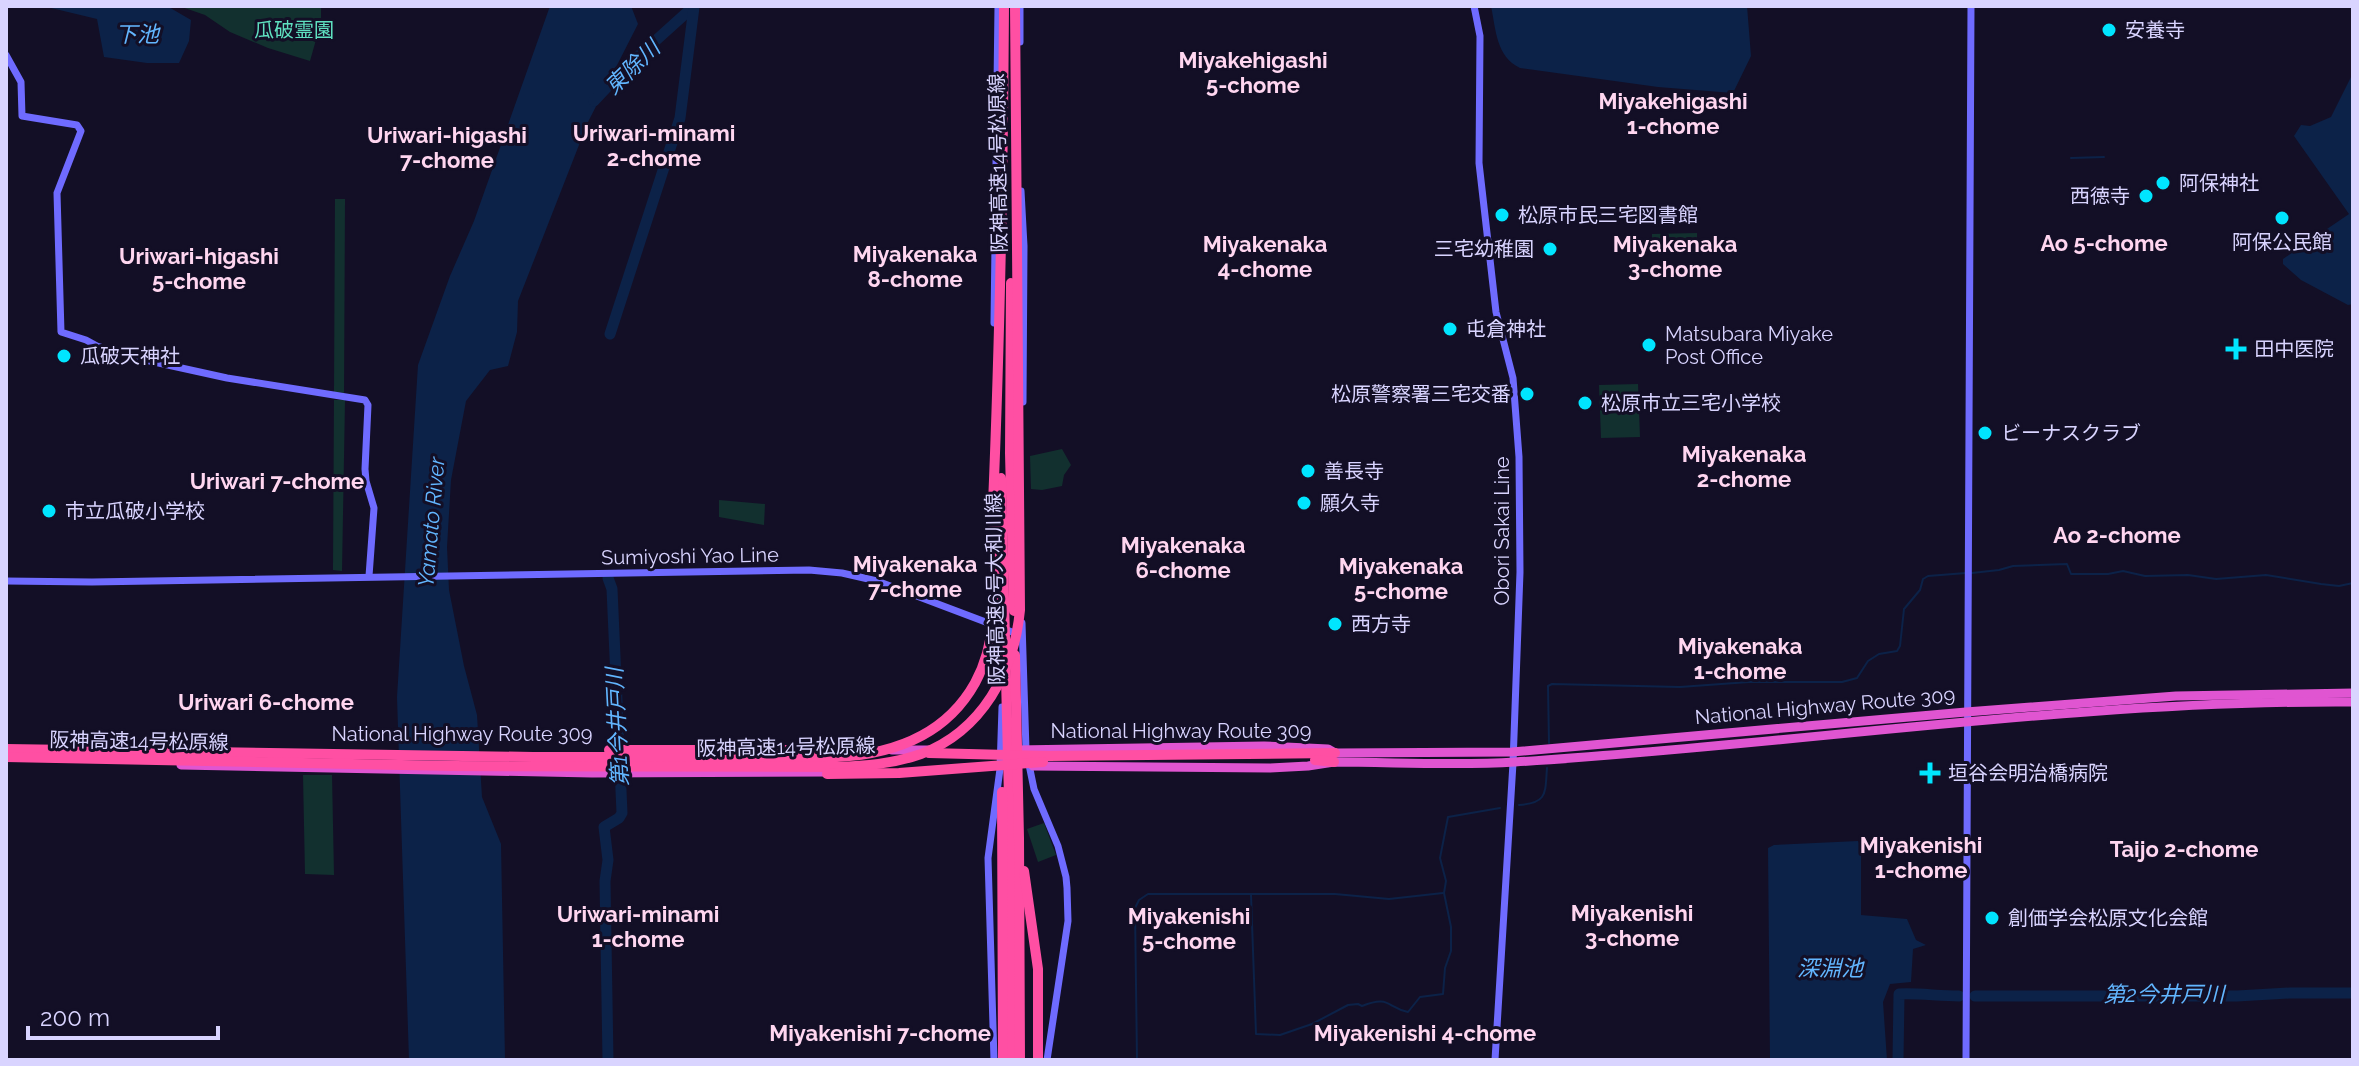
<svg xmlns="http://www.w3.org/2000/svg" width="2359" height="1066" viewBox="0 0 2359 1066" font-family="Raleway,'Noto Sans JP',sans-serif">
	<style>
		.green { fill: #12302f }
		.water { fill: #0c2248 }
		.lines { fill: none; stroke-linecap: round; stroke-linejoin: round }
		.stream { stroke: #0c2248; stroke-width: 2 }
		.river { stroke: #0c2248; stroke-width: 11 }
		.secondary { stroke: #6f6bff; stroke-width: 7 }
		.trunk { stroke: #e055d1; stroke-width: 9 }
		.motorway { stroke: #ff4fa3; stroke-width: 10 }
		.poi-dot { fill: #00e5ff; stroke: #130f26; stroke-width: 3 }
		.labels { text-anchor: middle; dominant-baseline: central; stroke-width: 6; stroke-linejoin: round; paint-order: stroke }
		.park-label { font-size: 20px; fill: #5fe0c0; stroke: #130f26 }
		.poi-label { font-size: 20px; fill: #d9d4ff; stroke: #130f26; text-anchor: start }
		.street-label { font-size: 20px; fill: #d9d4ff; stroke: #130f26 }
		.water-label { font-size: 22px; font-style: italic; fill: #62b6ff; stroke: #130f26 }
		.neighbourhood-label { font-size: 22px; font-weight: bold; fill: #ffd6f0; stroke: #130f26 }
	</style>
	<rect width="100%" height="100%" fill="#130f26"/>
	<!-- green -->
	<g class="green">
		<path d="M179 6H321V22L310 61 268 48 230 32 205 15Z"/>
		<path d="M335 199H345L344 393 334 392Z"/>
		<path d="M1697 233V248L1652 249V234Z"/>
		<path d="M1638 384 1640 437 1601 438 1599 385Z"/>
		<path d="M334 400H345L342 571 333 570Z"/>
		<path d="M1062 449 1071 465 1064 475 1062 486 1042 490 1031 489 1030 456Z"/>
		<path d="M719 500 765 504 764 525 719 517Z"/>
		<path d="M303 775H332L334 875 305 874Z"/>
		<path d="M1044 823 1056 855 1038 862 1027 829Z"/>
	</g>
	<!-- water -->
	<g class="water">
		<path d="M43 6H167L191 20 189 41 179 63H147L104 57 97 19Z"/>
		<path d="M550 6H631L638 24 588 122 518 301 517 332 508 366 490 370 466 401 451 480 447 547 449 590 464 666 477 715 482 797 501 844 505 1060H409L397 697 418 365 450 276 474 221Z"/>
		<path d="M1491 6H1747L1751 56 1733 93 1658 87 1520 68C1496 56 1496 30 1491 6Z"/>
		<path d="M2353 73V304L2348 305 2301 280 2283 264V259L2349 214 2294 136 2301 125 2310 126 2331 117Z"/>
		<path d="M1858 841 1861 847V915L1907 919 1916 940 1926 945 1913 949 1911 982 1890 984 1883 1002 1887 1060H1770L1768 848 1774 845Z"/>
	</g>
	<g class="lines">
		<!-- stream -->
		<g class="stream">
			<path d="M2071 158 2104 157"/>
			<path d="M1972 573 1999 570 2013 566 2067 564 2071 574H2108L2123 571 2145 576 2188 575 2216 579 2266 575 2321 584 2339 586 2353 583"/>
			<path d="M1549 743 1548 686 1552 684 1680 687 1749 682H1842L1857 678 1868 661 1879 654 1897 651 1900 646 1904 609 1920 590 1923 579 1928 576 1966 573"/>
			<path d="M1519 805C1548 803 1545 793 1547 768"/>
			<path d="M1251 895 1256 1034 1280 1035 1312 1024 1348 1005 1358 1004 1362 1006C1390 995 1386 1007 1408 1012L1420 997 1443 994 1445 968 1451 951V927L1444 893 1446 881 1440 858 1448 817 1500 808"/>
			<path d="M1137 1060 1135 908 1139 900 1148 894H1335L1389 899 1443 893"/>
		</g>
		<!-- river -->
		<g class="river">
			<path d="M594 101 623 70 694 6"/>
			<path d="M610 334 680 118 694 7"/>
			<path d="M608 578 612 589 622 813 619 818 604 827 608 860 605 881 608 1060"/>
			<path d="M1975 996H2237L2290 993H2353"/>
			<path d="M1898 1060 1899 994C1919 993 1938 996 1959 996"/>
		</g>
		<!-- secondary -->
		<g class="secondary">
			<path d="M1474 6 1480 36 1479 163 1496 312 1513 378 1519 457 1520 572 1513 763 1495 1060"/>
			<path d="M1020 42V6"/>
			<path d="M6 55 21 82 22 116 77 125 81 131 57 193 61 332 86 340 97 346 145 360 227 378 365 400 368 405 365 469 366 481 374 508 369 576"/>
			<path d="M1021 191 1024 246 1023 402"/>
			<path d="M994 323 998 6"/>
			<path d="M6 581 92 582 809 570 842 573 877 581 1020 635"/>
			<path d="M1022 623 1026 750 1034 789 1058 846 1066 877 1067 888 1068 921 1047 1060"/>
			<path d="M994 1060 988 858 1000 769 1002 707"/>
			<path d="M1966 1060 1971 6"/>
		</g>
		<!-- trunk -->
		<g class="trunk">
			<path d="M816 749H874"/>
			<path d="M892 750H930"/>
			<path d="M1012 750 1264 746 1328 749 1335 753 1512 752 1966 712 2176 696 2353 693"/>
			<path d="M181 765 592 773 830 772"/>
			<path d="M1033 766 1270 768 1308 766 1334 762C1394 762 1455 766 1515 762 1795 745 2072 700 2353 702"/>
		</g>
		<!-- motorway -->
		<g class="motorway">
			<path d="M1011 283 1010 453 1014 611"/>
			<path d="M1001 478 1010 838V1060"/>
			<path d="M1015 655 1019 838 1020 1060"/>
			<path d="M6 749 533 757H837C893 754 946 735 975 683 1005 628 991 564 993 504 1000 338 1003 172 1004 6"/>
			<path d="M609 750H821"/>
			<path d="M929 753 1049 756 1335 753"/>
			<path d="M6 757 451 766 836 767C864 766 893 764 921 754 982 731 1014 672 1020 610L1015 6"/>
			<path d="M1315 760 1334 762"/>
			<path d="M827 774 899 773 1043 762"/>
			<path d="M1002 792 1003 1060"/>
			<path d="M1024 871 1038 969V1060"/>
		</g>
	</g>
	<!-- markers -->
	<g class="poi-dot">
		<circle cx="2109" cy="30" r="8"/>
		<circle cx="2163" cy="183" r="8"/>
		<circle cx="2146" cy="196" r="8"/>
		<circle cx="1502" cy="215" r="8"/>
		<circle cx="2282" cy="218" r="8"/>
		<circle cx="1550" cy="249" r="8"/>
		<circle cx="1450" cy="329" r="8"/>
		<circle cx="1649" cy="345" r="8"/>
		<path d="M2232 337h8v8h8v8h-8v8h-8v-8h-8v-8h8z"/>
		<circle cx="64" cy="356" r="8"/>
		<circle cx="1527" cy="394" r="8"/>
		<circle cx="1585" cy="403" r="8"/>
		<circle cx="1985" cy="433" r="8"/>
		<circle cx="1308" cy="471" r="8"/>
		<circle cx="1304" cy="503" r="8"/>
		<circle cx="49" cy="511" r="8"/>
		<circle cx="1335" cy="624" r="8"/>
		<path d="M1926 761h8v8h8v8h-8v8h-8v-8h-8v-8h8z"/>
		<circle cx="1992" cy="918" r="8"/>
	</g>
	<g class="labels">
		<!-- park labels -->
		<g class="park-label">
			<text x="294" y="30">瓜破霊園</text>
		</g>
		<!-- poi labels -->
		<g class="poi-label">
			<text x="2125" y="30">安養寺</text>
			<text x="2179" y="183">阿保神社</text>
			<text x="2130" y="196" text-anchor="end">西徳寺</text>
			<text x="1518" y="215">松原市民三宅図書館</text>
			<text x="2282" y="242" text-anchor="middle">阿保公民館</text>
			<text x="1534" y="249" text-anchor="end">三宅幼稚園</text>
			<text x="1466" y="329">屯倉神社</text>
			<text x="1665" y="334">Matsubara Miyake<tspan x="1665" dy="23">Post Office</tspan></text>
			<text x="2254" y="349">田中医院</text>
			<text x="80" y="356">瓜破天神社</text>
			<text x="1511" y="394" text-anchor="end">松原警察署三宅交番</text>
			<text x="1601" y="403">松原市立三宅小学校</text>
			<text x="2001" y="433">ビーナスクラブ</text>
			<text x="1324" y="471">善長寺</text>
			<text x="1320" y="503">願久寺</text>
			<text x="65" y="511">市立瓜破小学校</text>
			<text x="1351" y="624">西方寺</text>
			<text x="1948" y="773">垣谷会明治橋病院</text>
			<text x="2008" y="918">創価学会松原文化会館</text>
		</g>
		<!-- street labels -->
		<g class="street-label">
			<text transform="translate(998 163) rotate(-91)">阪神高速14号松原線</text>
			<text transform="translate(1502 531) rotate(-90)">Obori Sakai Line</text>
			<text transform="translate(690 556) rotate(-1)">Sumiyoshi Yao Line</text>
			<text transform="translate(995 589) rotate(-91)">阪神高速6号大和川線</text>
			<text transform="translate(1825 706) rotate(-5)">National Highway Route 309</text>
			<text x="1181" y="731">National Highway Route 309</text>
			<text x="462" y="734">National Highway Route 309</text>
			<text transform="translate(139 741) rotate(1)">阪神高速14号松原線</text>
			<text transform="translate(786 747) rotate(-1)">阪神高速14号松原線</text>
		</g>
		<!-- water labels -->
		<g class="water-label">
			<text x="137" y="34">下池</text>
			<text transform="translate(632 67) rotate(-44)">東除川</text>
			<text transform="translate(431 522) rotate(-85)">Yamato River</text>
			<text transform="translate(617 727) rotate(-93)">第1今井戸川</text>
			<text x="1830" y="968">深淵池</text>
			<text x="2164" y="994">第2今井戸川</text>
		</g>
		<!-- neighbourhood labels -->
		<g class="neighbourhood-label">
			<text x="1253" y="60">Miyakehigashi<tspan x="1253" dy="25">5-chome</tspan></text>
			<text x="1673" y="101">Miyakehigashi<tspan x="1673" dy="25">1-chome</tspan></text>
			<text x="654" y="133">Uriwari-minami<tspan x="654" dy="25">2-chome</tspan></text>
			<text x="447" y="135">Uriwari-higashi<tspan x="447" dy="25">7-chome</tspan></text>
			<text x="2104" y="243">Ao 5-chome</text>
			<text x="1265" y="244">Miyakenaka<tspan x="1265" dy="25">4-chome</tspan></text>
			<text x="1675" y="244">Miyakenaka<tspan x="1675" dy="25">3-chome</tspan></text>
			<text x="915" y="254">Miyakenaka<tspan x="915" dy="25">8-chome</tspan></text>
			<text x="199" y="256">Uriwari-higashi<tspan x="199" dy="25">5-chome</tspan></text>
			<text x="1744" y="454">Miyakenaka<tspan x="1744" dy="25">2-chome</tspan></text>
			<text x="277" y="481">Uriwari 7-chome</text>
			<text x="2117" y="535">Ao 2-chome</text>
			<text x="1183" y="545">Miyakenaka<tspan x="1183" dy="25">6-chome</tspan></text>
			<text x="915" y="564">Miyakenaka<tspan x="915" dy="25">7-chome</tspan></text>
			<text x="1401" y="566">Miyakenaka<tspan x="1401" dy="25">5-chome</tspan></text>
			<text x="1740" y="646">Miyakenaka<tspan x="1740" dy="25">1-chome</tspan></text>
			<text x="266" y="702">Uriwari 6-chome</text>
			<text x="1921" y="845">Miyakenishi<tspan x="1921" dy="25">1-chome</tspan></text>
			<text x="2184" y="849">Taijo 2-chome</text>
			<text x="1632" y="913">Miyakenishi<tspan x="1632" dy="25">3-chome</tspan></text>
			<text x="638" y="914">Uriwari-minami<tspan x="638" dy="25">1-chome</tspan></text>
			<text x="1189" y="916">Miyakenishi<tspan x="1189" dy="25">5-chome</tspan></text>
			<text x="880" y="1033">Miyakenishi 7-chome</text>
			<text x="1425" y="1033">Miyakenishi 4-chome</text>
		</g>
	</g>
	<!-- border -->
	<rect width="2359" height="1066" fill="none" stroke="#d9d4ff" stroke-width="16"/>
	<!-- scale -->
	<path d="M28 1026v12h190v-12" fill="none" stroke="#d9d4ff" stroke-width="4"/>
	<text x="40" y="1026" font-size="24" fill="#d9d4ff" stroke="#130f26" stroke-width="6" paint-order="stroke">200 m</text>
</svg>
